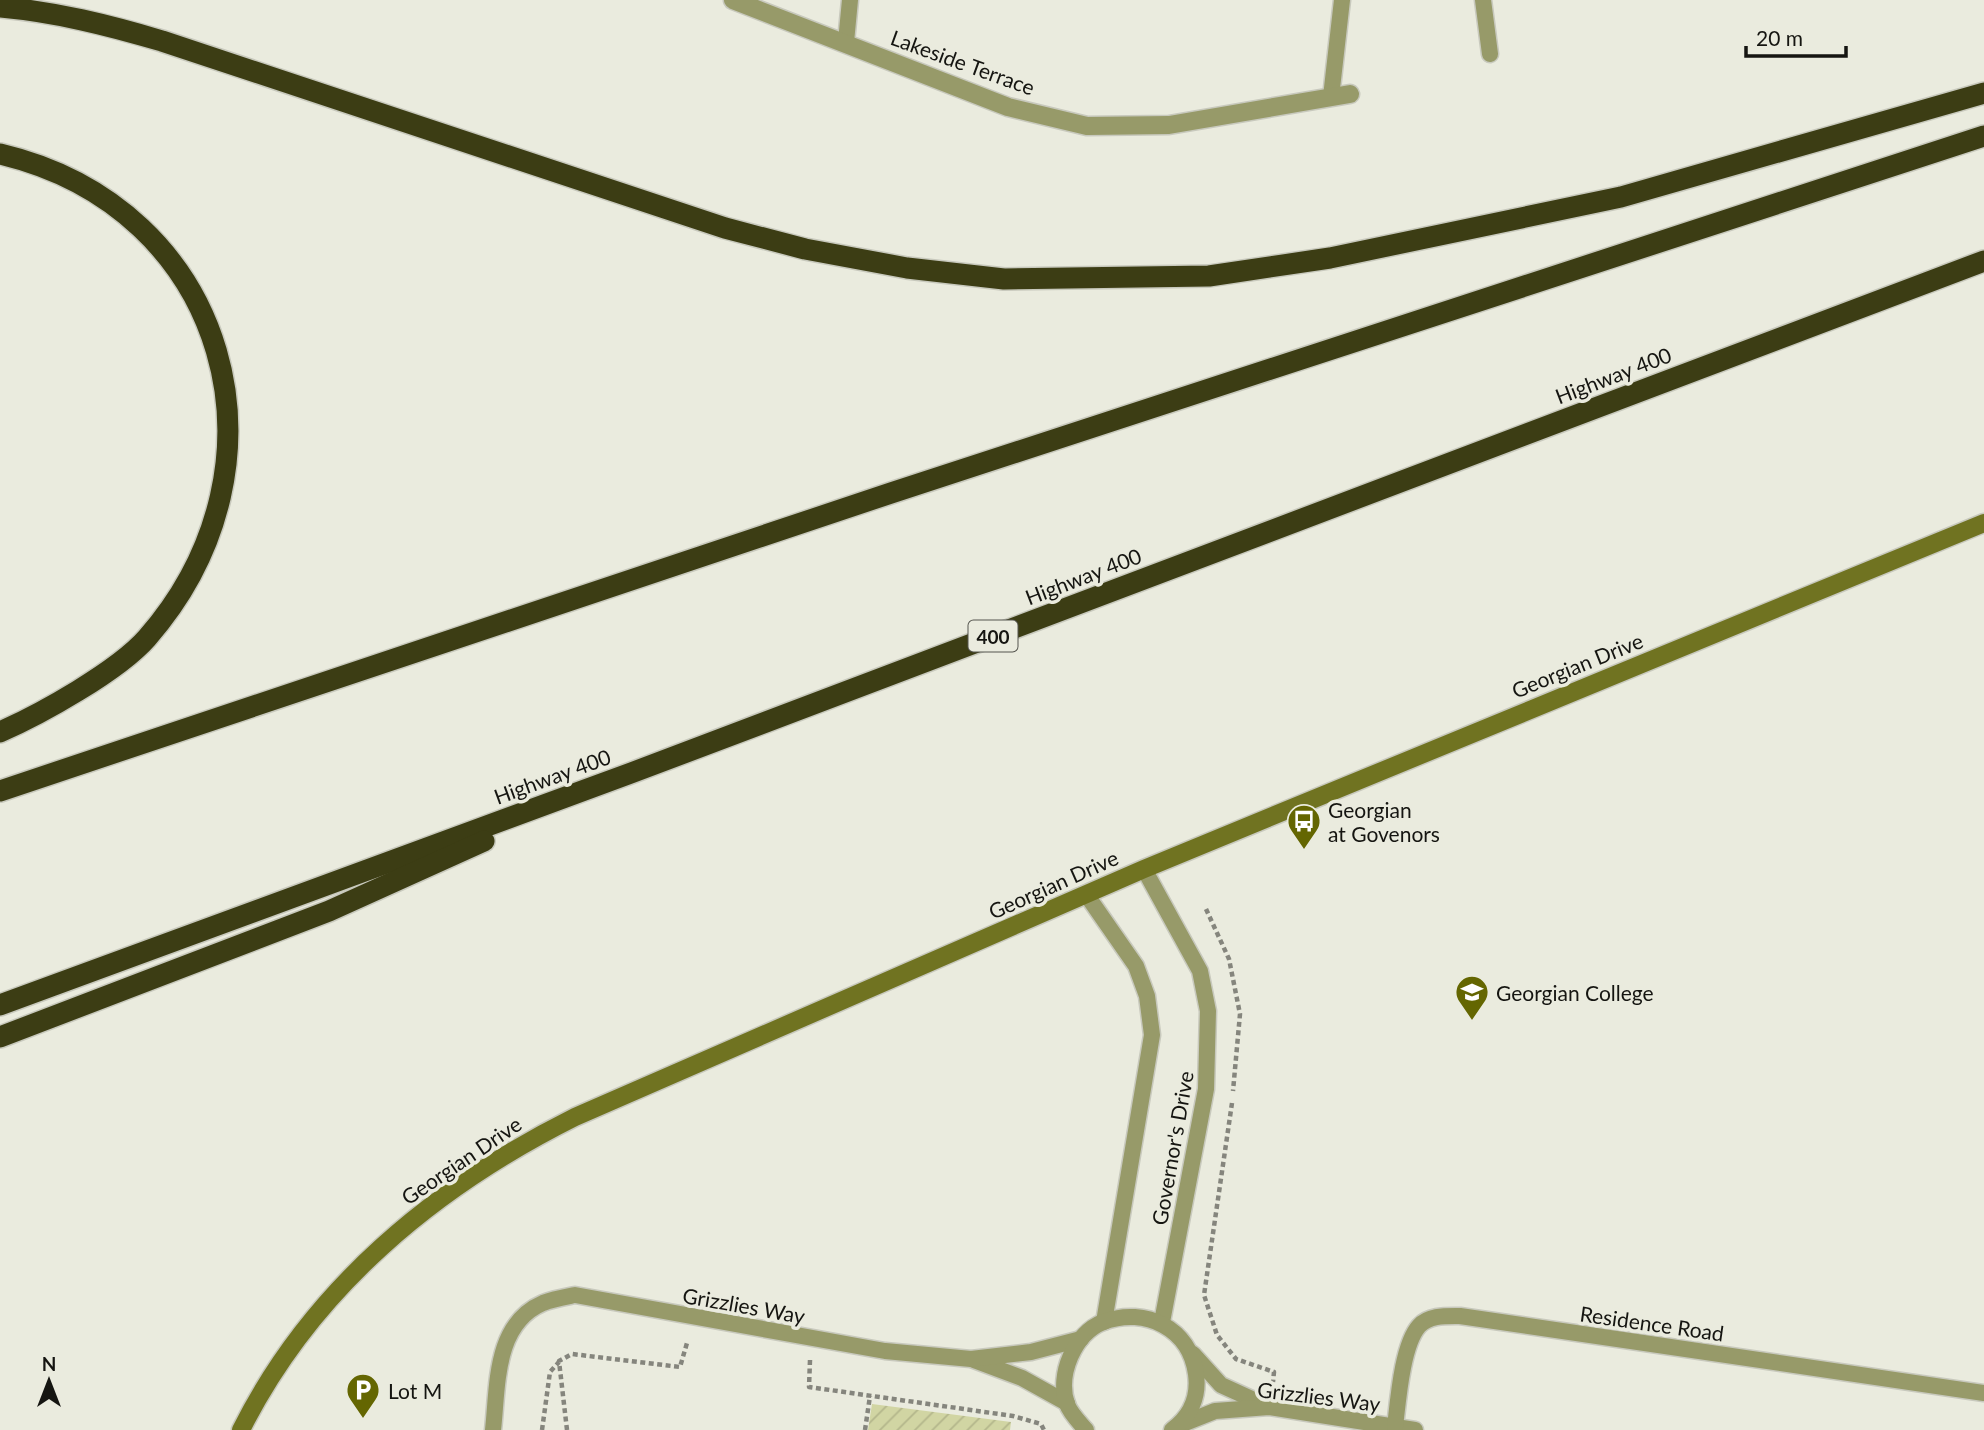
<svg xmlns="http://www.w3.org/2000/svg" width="1984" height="1430" viewBox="0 0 1984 1430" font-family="Lato,sans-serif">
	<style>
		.garden { fill: url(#garden-furrows) }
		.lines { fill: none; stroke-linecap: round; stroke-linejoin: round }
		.service-casing { stroke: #c8c9bd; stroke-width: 19 }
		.minor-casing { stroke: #c8c9bd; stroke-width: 21 }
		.secondary-casing { stroke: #c8c9bd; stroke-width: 21 }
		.motorway-casing { stroke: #c8c9bd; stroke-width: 24 }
		.path { stroke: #85857d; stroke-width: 4.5; stroke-dasharray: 5 3.5; stroke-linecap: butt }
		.service { stroke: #979a69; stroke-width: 16 }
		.minor { stroke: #979a69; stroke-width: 18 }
		.secondary { stroke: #707321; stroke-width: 18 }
		.motorway { stroke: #3c3d14; stroke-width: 21 }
		.labels { text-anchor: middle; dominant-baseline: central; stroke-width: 7; stroke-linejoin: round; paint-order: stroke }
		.shield { fill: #eaebde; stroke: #55554e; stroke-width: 2 }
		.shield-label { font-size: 19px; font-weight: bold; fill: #151511 }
		.street-label { font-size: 21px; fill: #151511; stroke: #eaebde }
		.poi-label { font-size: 21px; fill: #151511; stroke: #eaebde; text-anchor: start }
	</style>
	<defs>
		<pattern id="garden-furrows" width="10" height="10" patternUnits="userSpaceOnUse" patternTransform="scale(1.75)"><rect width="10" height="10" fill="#d1d5a3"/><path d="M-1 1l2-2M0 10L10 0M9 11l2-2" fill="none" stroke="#b3b68b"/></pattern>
	</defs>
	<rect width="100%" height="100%" fill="#eaebde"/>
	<!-- garden -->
	<path class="garden" d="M872 1404 1011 1422 1010 1430H868Z"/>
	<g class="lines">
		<defs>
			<g id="service">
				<path d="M1483 0 1490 54"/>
				<path d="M846 42 850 0"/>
				<path d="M1331 97 1342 0"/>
				<path d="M1144 869 1200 971 1208 1011 1206 1089 1162 1322"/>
				<path d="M1086 894 1136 966 1147 996 1152 1035 1104 1322"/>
				<path d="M1193 1354 1221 1385 1267 1406"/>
				<path d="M974 1360 1022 1378 1067 1403"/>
				<path d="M1180 1425 1215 1411 1269 1407 1415 1430"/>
				<path d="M1395 1427C1398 1402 1402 1345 1419 1326 1429 1315 1446 1316 1460 1316L1984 1393"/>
				<path d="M493 1430C498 1386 494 1324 543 1303 553 1299 565 1297 575 1295L885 1351 971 1359 1031 1352 1081 1339"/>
				<path d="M1086 1430C1080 1423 1070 1413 1067 1404 1057 1375 1074 1334 1103 1322 1146 1306 1190 1329 1196 1374 1199 1396 1191 1416 1172 1430"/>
			</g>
			<path id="minor" d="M733 0 1008 107 1087 126 1169 125 1350 94"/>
			<path id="secondary" d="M241 1430C312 1288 435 1187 575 1117L1144 869 1984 523"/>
			<g id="motorway">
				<path d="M0 7C56 12 108 25 162 41L725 228 805 249 907 268 1004 279 1209 276 1330 258 1621 197 1984 93"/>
				<path d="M0 154C229 208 299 464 147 638 118 671 41 714 0 732"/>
				<path d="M0 791 891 493 1984 136"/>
				<path d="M0 1005 631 773 1984 261"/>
				<path d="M0 1037 329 911 484 841"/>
			</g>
		</defs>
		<!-- service casing -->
		<use href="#service" class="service-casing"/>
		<!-- minor casing -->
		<use href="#minor" class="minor-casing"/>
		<!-- secondary casing -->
		<use href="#secondary" class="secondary-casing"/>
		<!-- motorway casing -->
		<use href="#motorway" class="motorway-casing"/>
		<!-- path -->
		<g class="path">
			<path d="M1206 909 1229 959 1240 1014 1233 1091"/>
			<path d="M1232 1103 1204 1295 1217 1335 1236 1359 1274 1372 1273 1382"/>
			<path d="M810 1360 809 1387 1013 1416 1041 1424 1044 1430"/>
			<path d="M542 1430 550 1372 559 1362"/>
			<path d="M567 1430 559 1361 572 1354 680 1367 687 1343"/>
			<path d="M865 1430 870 1396"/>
		</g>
		<!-- service -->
		<use href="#service" class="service"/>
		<!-- minor -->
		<use href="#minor" class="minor"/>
		<!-- secondary -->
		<use href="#secondary" class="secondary"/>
		<!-- motorway -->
		<use href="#motorway" class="motorway"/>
	</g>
	<!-- icons -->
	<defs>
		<symbol id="bus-pin" viewBox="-11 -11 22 30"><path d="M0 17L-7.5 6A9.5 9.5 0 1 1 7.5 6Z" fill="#646601" stroke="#eaebde"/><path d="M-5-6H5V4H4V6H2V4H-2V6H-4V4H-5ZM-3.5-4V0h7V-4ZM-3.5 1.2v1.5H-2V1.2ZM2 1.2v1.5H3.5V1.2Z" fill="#fff"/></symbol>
		<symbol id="university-pin" viewBox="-11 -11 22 30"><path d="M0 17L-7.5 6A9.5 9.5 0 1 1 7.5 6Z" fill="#646601" stroke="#eaebde"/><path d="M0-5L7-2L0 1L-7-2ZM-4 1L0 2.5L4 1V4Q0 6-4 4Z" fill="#fff"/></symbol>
		<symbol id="parking-pin" viewBox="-11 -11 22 30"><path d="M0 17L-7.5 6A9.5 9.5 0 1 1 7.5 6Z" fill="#646601" stroke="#eaebde"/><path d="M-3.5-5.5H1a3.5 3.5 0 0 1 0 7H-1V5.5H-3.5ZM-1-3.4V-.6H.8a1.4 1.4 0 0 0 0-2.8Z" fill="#fff"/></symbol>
	</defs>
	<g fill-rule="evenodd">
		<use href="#bus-pin" x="1285" y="802" width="38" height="52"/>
		<use href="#university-pin" x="1453" y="973" width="38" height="52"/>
		<use href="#parking-pin" x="344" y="1371" width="38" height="52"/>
	</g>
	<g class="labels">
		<!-- shield labels -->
		<rect class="shield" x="968.5" y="620.5" width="49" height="31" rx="5"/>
		<g class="shield-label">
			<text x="993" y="636">400</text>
		</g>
		<!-- street labels -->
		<g class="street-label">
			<text transform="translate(963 62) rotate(20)">Lakeside Terrace</text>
			<text transform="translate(1613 375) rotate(-21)">Highway 400</text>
			<text transform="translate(1083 576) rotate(-21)">Highway 400</text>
			<text transform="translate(1577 665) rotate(-22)">Georgian Drive</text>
			<text transform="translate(552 776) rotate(-20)">Highway 400</text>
			<text transform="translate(1053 884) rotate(-24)">Georgian Drive</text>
			<text transform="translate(1172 1148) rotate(-80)">Governor's Drive</text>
			<text transform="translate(461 1160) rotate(-34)">Georgian Drive</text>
			<text transform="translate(744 1305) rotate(10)">Grizzlies Way</text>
			<text transform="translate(1652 1323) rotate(8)">Residence Road</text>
			<text transform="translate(1319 1396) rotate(7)">Grizzlies Way</text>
		</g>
		<!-- poi labels -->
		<g class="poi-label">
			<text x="1328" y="809">Georgian<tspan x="1328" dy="24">at Govenors</tspan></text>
			<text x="1496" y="992">Georgian College</text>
			<text x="388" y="1390">Lot M</text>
		</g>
	</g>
	<!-- north arrow -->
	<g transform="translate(49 1381)" stroke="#eaebde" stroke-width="5" paint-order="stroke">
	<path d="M0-5L12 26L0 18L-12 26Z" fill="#151511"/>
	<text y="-10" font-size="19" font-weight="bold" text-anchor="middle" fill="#151511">N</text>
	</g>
	<!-- scale -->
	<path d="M1746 46v10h100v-10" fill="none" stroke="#151511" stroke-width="3.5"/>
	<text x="1756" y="46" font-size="21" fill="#151511" stroke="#eaebde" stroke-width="5" paint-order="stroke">20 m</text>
</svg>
